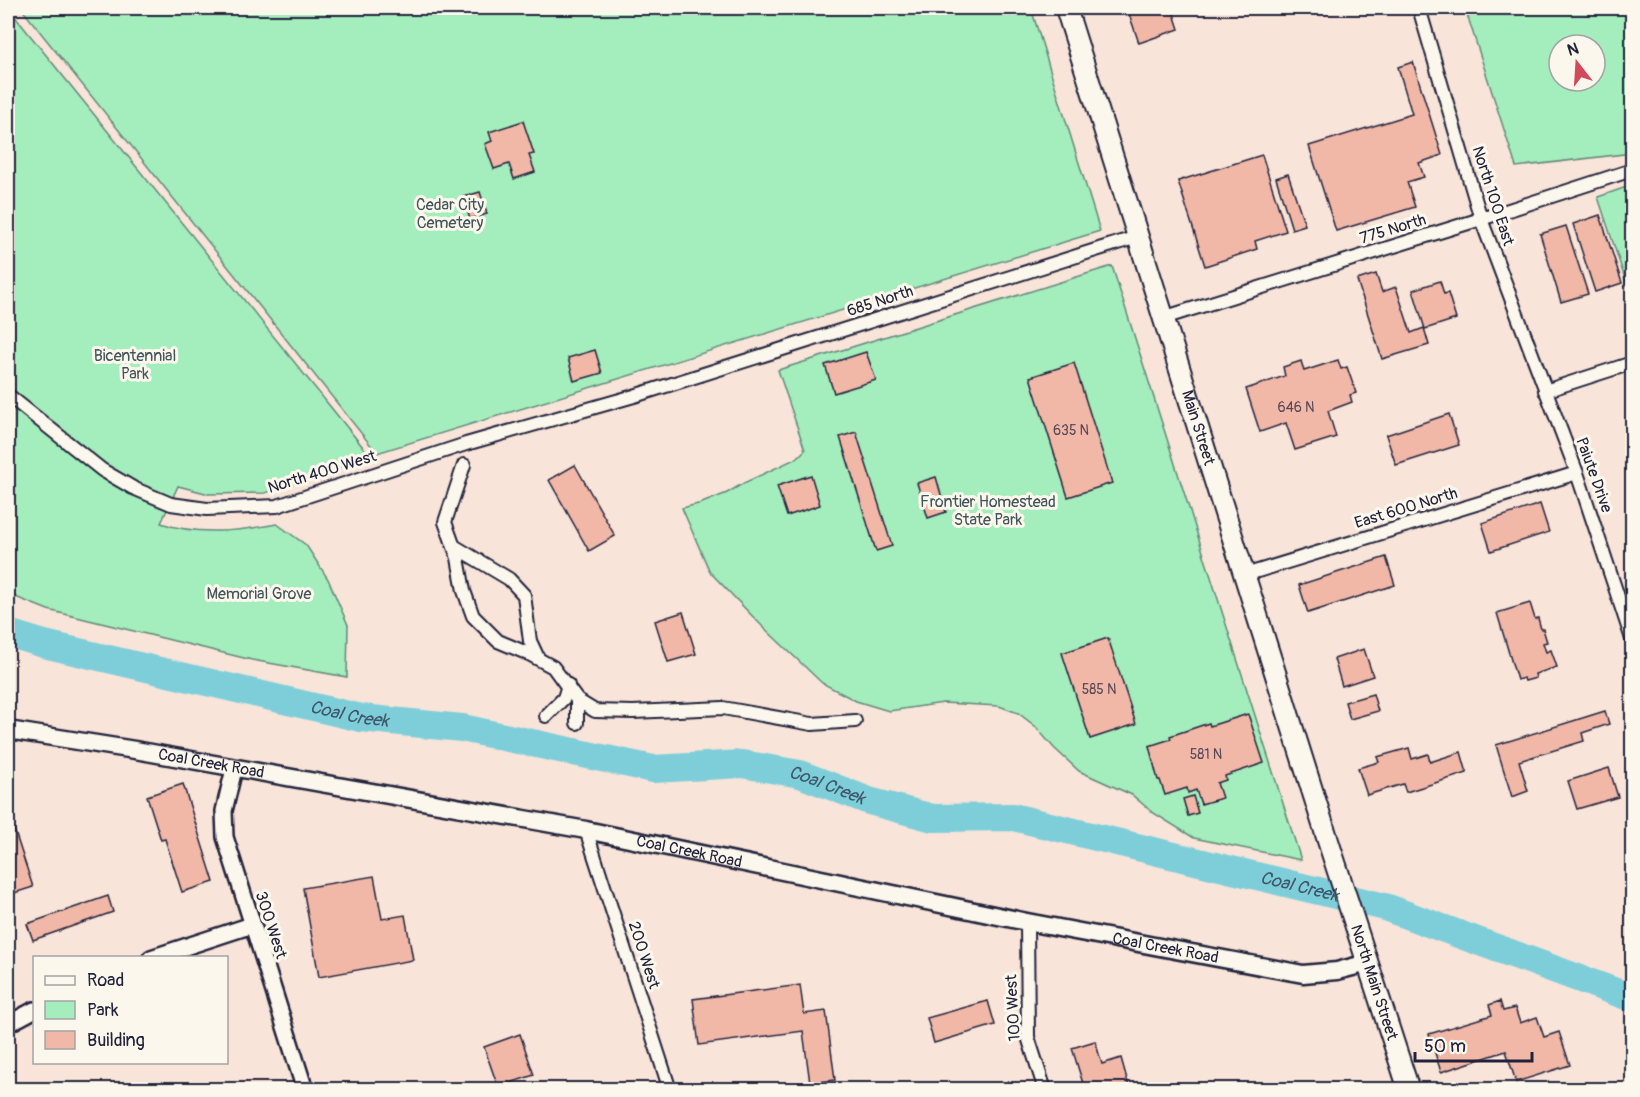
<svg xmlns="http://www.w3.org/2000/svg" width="1640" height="1097" viewBox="0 0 1640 1097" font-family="Pangolin,sans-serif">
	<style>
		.green { fill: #a4edbc; stroke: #63887c; stroke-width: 1.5; fill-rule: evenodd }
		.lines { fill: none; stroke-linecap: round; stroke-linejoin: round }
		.river { stroke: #7eceda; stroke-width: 28 }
		.building { fill: #f1b8a8; stroke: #22223b; stroke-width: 1.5 }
		.minor-casing { stroke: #22223b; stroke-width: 16 }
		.tertiary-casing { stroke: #22223b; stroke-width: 20 }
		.secondary-casing { stroke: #22223b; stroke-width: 21 }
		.primary-casing { stroke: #22223b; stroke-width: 24 }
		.minor { stroke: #fbf7ec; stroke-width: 12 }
		.tertiary { stroke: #fbf7ec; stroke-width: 15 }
		.secondary { stroke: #fbf7ec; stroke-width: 16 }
		.primary { stroke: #fbf7ec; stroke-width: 20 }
		.labels { text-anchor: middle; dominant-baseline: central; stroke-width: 6; stroke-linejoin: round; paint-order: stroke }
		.number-label { font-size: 14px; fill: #564856 }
		.street-label { font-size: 16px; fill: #22223b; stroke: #fbf7ec }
		.park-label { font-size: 16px; fill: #42555b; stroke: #fbf7ec }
		.water-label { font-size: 18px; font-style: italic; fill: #3e566b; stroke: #fbf7ec }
	</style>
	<rect width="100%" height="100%" fill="#f8e4d8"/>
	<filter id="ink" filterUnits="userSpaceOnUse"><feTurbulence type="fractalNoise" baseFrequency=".0167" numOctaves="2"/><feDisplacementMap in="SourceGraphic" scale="12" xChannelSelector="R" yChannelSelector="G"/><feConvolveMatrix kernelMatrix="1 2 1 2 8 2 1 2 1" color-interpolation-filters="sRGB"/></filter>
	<g filter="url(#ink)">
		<!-- green -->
		<g class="green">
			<path d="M8 8 371 457 265 493 209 494 178 486 161 523C198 536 239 531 277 524L306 545 328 579 348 625 347 677 252 660 48 610 8 594Z"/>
			<path d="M21 8H1031L1100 231 377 453Z"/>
			<path d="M1465 8H1632V153L1516 167ZM1559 45H1595V81H1559Z"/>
			<path d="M1632 185V300L1598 197Z"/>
			<path d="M1112 266 1301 860 1194 838 1152 812 1132 795 1079 771 1054 748 1035 726 1018 713 999 706 943 703 889 711 856 701 822 683 760 624 710 572 682 508 702 503 727 493 744 483 797 458 805 450 778 370Z"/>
		</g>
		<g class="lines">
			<!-- river -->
			<path class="river" id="s1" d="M8 633 44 644 361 718 462 728 653 769 742 764 800 774 869 801 933 818 1013 817 1385 907 1632 998"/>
		</g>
		<!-- building -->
		<g class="building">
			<path d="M1127 8H1172L1179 29 1139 43Z"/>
			<path d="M1413 62 1442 155 1419 163 1424 177 1407 182 1415 207 1336 231 1309 146 1412 114 1398 67Z"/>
			<path d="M523 121 534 154 529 155 535 172 514 179 509 164 494 169 485 144 492 141 489 132Z"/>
			<path d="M1262 155 1286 231 1255 241 1257 249 1205 266 1178 181Z"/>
			<path d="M1288 174 1305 225 1292 229 1276 178Z"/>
			<path d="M480 192 487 214 470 219 463 197Z"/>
			<path d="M1600 215 1622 283 1595 292 1573 224Z"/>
			<path d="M1566 226 1588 294 1561 302 1540 234Z"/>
			<path d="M1376 274 1382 292 1396 287 1411 333 1424 328 1429 345 1382 359 1357 280Z"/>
			<path d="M1440 281 1444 294 1448 293 1456 319 1425 329 1413 290Z"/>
			<path d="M595 350 602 373 574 381 568 358Z"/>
			<path d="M866 352 876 380 834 393 825 365Z"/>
			<path d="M1338 360 1341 369 1347 367 1356 393 1350 395 1352 402 1328 411 1336 437 1295 450 1286 423 1260 432 1246 389 1285 376 1283 367 1301 361 1304 371Z"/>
			<path d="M1074 363 1112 483 1068 497 1030 377Z"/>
			<path d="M1449 414 1459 445 1396 465 1386 435Z"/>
			<path d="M856 432 892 546 876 551 840 437Z"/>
			<path d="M575 465 615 536 589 551 549 480Z"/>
			<path d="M811 475 820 505 787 516 777 486Z"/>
			<path d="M936 477 946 512 928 518 917 483Z"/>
			<path d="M1540 504 1549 532 1491 551 1482 523Z"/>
			<path d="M1386 557 1395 585 1308 613 1299 585Z"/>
			<path d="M1530 603 1535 619 1538 618 1541 629H1543L1547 642 1543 643 1546 652 1551 650 1557 667 1535 674 1536 678 1525 681 1524 678 1517 680 1497 613Z"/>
			<path d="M683 612 696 654 668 662 655 621Z"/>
			<path d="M1108 638 1136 724 1090 739 1062 653Z"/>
			<path d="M1364 649 1373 676 1342 686 1334 659Z"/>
			<path d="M1373 694 1378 711 1350 719 1345 702Z"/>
			<path d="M1605 711 1609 724 1582 733 1584 741 1519 761 1528 791 1512 797 1496 745Z"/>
			<path d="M1248 714 1264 763 1225 776 1226 780 1217 783 1222 798 1201 804 1196 790 1188 793 1187 788 1165 795 1160 780H1158L1149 746 1171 739 1170 736 1209 723 1210 726Z"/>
			<path d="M1409 748 1412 759 1428 754 1430 762 1461 752 1467 773 1406 792 1403 784 1367 795 1358 768 1379 762 1377 757Z"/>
			<path d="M1609 768 1618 797 1577 809 1568 781Z"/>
			<path d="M183 784 214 882 182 892 165 839 161 840 147 796Z"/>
			<path d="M1193 796 1198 813 1188 816 1183 799Z"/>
			<path d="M14 829 33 887 8 895V831Z"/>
			<path d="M374 876 382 919 405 915 413 960 319 977 303 888Z"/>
			<path d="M108 896 113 912 33 940 27 924Z"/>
			<path d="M800 985 804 1014 826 1011 835 1080 810 1083 803 1031 699 1045 693 999Z"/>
			<path d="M988 1001 995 1025 934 1043 927 1018Z"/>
			<path d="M1500 1001 1503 1011 1515 1008 1520 1023 1537 1017 1544 1037 1559 1032 1570 1065 1516 1082 1506 1051 1441 1072 1429 1034 1492 1015 1489 1005Z"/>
			<path d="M520 1034 534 1075 498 1087 484 1047Z"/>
			<path d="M1095 1041 1102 1064 1121 1058 1130 1090H1085L1072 1048Z"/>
			<path d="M998 1083 1000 1090H977Z"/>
		</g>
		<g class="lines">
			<defs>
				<g id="minor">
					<path d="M1419 8 1481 219 1577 473 1632 639"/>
					<path d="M1163 318 1481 219 1632 170"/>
					<path d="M1545 391 1632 363"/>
					<path d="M8 395 102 470 133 488 171 504 207 509 277 506 466 444 634 396 1137 237"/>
					<path d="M464 465 445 522 458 558 464 591 473 616 498 641 529 654 553 667 577 700 595 711 633 712 723 708 812 724 855 721"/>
					<path d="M454 546 509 579 524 595 530 641 538 658"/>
					<path d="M1245 575 1577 473"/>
					<path d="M577 700V723"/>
					<path d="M546 716 564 698 568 685"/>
					<path d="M586 830 670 1090"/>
					<path d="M1027 922 1028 1037 1045 1090"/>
				</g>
				<g id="tertiary">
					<path d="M234 769 224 811 225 837 305 1090"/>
					<path d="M151 958 252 925"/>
					<path d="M8 1024 34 1010"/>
				</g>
				<g id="secondary">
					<path id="s2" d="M8 730 135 750 586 830 1027 922 1303 974 1337 971 1368 963"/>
				</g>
				<g id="primary">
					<path id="s3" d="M1066 8 1330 847 1409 1090"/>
				</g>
			</defs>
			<!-- minor casing -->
			<use href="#minor" class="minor-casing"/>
			<!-- tertiary casing -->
			<use href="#tertiary" class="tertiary-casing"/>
			<!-- secondary casing -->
			<use href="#secondary" class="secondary-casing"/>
			<!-- primary casing -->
			<use href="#primary" class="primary-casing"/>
			<!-- minor -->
			<use href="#minor" class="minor"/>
			<!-- tertiary -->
			<use href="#tertiary" class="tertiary"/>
			<!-- secondary -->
			<use href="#secondary" class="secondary"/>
			<!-- primary -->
			<use href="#primary" class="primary"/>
		</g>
	</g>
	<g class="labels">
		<!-- number labels -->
		<g class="number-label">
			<text x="1296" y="407">646 N</text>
			<text x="1071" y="430">635 N</text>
			<text x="1099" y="689">585 N</text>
			<text x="1206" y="754">581 N</text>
		</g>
		<!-- street labels -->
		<g class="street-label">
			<text transform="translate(1493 196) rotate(72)">North 100 East</text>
			<text transform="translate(1393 229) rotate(-17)">775 North</text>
			<text transform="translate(880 301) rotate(-18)">685 North</text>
			<text stroke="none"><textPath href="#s3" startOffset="440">Main Street</textPath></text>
			<text transform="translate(322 472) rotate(-17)">North 400 West</text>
			<text transform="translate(1594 475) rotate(70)">Paiute Drive</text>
			<text transform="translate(1406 508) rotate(-17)">East 600 North</text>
			<text stroke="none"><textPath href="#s2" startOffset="206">Coal Creek Road</textPath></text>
			<text stroke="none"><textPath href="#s2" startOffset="692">Coal Creek Road</textPath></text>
			<text transform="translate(271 925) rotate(72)">300 West</text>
			<text stroke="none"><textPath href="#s2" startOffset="1178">Coal Creek Road</textPath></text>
			<text transform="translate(644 955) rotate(72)">200 West</text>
			<text stroke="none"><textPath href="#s3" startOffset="1022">North Main Street</textPath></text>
			<text transform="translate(1013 1008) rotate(-93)">100 West</text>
		</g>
		<!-- park labels -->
		<g class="park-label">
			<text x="450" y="205">Cedar City<tspan x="450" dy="18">Cemetery</tspan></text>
			<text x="135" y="356">Bicentennial<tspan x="135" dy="18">Park</tspan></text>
			<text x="988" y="502">Frontier Homestead<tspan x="988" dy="18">State Park</tspan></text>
			<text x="259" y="594">Memorial Grove</text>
		</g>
		<!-- water labels -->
		<g class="water-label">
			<text stroke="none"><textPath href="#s1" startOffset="351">Coal Creek</textPath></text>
			<text stroke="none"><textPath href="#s1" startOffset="837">Coal Creek</textPath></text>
			<text stroke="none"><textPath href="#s1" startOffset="1323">Coal Creek</textPath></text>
		</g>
	</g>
	<!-- margin -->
	<rect width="1640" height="1097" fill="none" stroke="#fbf7ec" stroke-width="30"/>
	<rect x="15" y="15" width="1610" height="1067" fill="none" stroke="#22223b" stroke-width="2" filter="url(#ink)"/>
	<!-- legend -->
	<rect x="33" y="956" width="195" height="108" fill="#fbf7ec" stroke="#a4a2a5" stroke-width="1.5"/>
	<rect x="45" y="976" width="30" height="9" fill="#fbf7ec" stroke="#a4a2a5" stroke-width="1.5"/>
	<text x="87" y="986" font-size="18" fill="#22223b">Road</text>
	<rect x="45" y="1001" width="30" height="18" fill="#a4edbc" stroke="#a4a2a5" stroke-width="1.5"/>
	<text x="87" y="1016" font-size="18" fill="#22223b">Park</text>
	<rect x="45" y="1031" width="30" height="18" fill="#f1b8a8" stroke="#a4a2a5" stroke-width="1.5"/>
	<text x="87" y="1046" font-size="18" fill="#22223b">Building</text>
	<!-- north arrow -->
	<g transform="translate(1577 63) rotate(343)"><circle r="28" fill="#fbf7ec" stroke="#a4a2a5" stroke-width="1.5"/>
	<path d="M0-4.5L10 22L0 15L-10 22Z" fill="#d1495b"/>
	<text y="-9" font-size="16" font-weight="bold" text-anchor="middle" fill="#22223b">N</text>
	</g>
	<!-- scale -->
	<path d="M1415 1052v9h117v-9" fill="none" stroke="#22223b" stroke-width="3"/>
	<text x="1424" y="1052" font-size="18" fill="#22223b" stroke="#fbf7ec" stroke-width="4.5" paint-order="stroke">50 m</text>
</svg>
